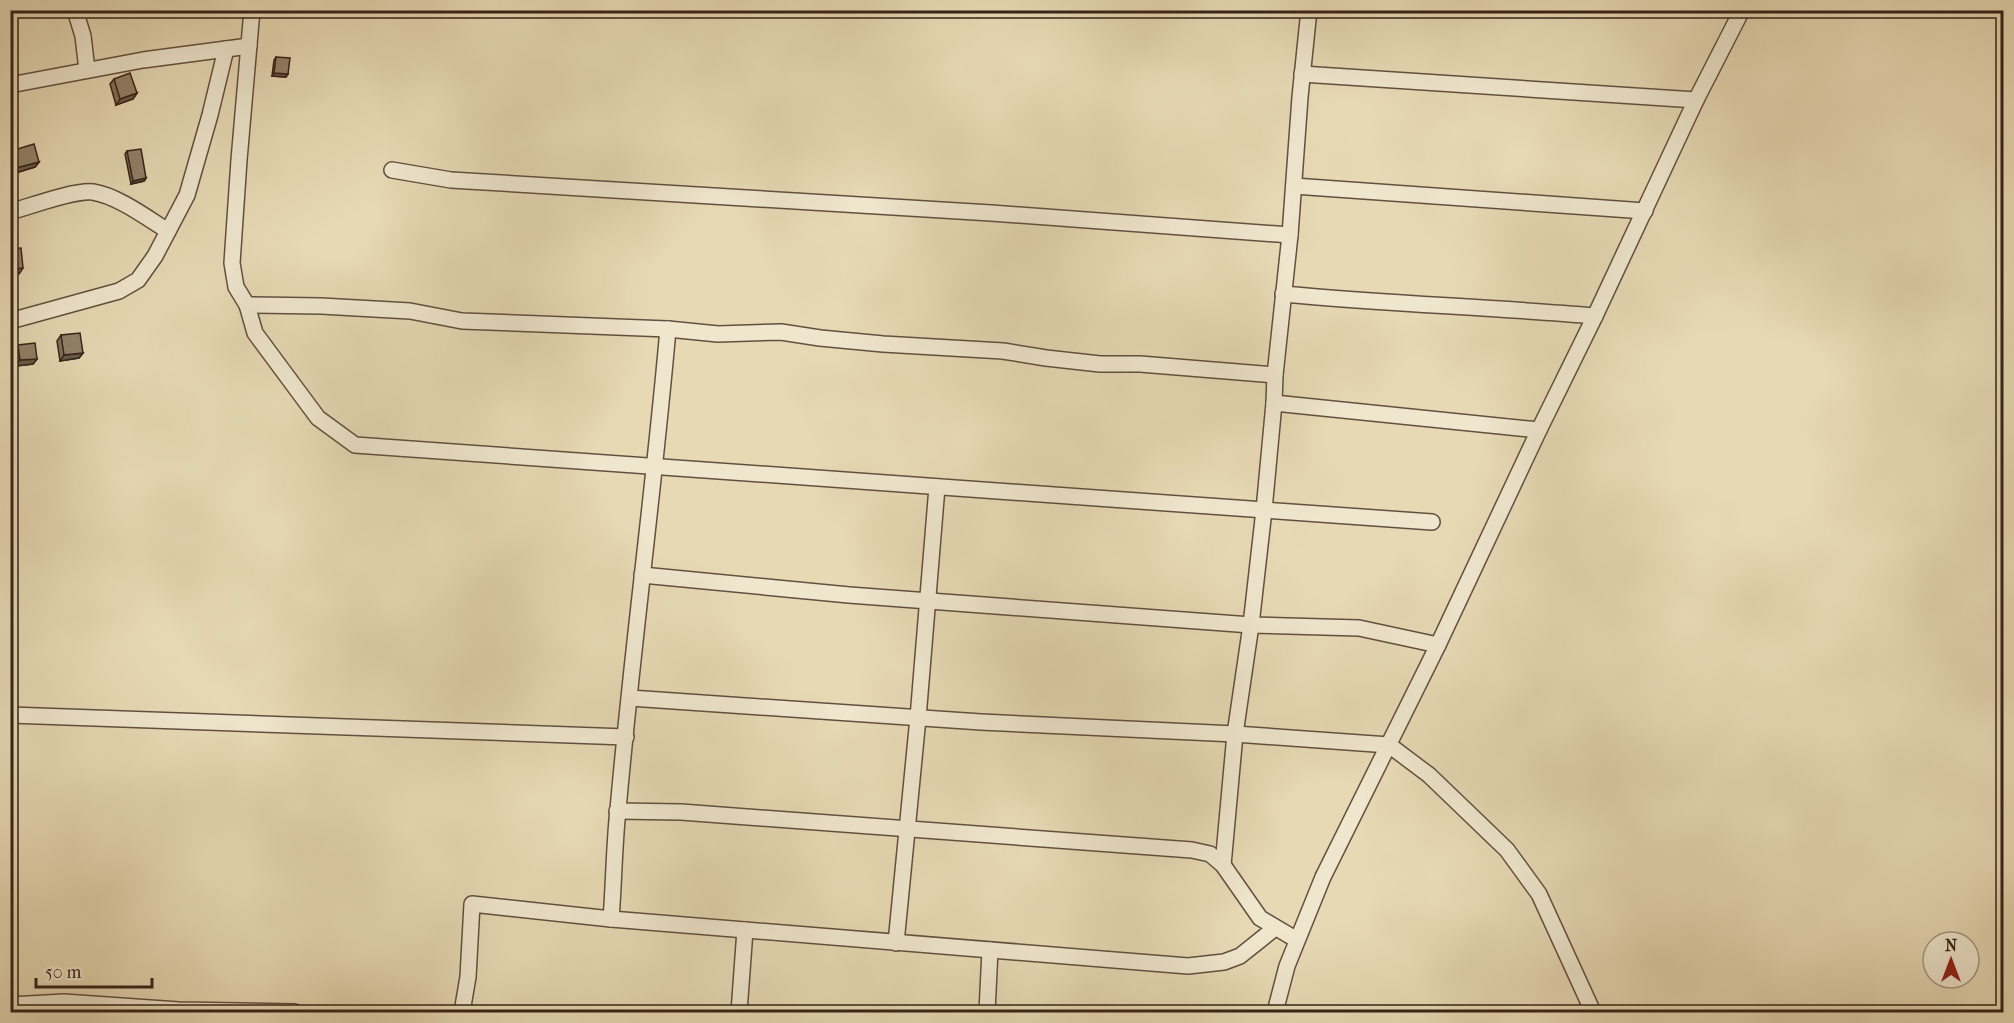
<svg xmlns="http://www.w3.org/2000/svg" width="2014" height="1023" viewBox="0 0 2014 1023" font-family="'IM FELL French Canon',serif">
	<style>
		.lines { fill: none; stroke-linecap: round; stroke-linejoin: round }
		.minor-casing { stroke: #635040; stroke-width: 18 }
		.minor { stroke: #efe6ce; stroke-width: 15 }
		.wall { fill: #7e705b; stroke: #372319; stroke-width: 1.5 }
		.shaded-wall { fill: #665b4a; stroke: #372319; stroke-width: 1.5 }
		.building { fill: #92826a; stroke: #372319; stroke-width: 1.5 }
	</style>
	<rect width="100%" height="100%" fill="#e6d9b4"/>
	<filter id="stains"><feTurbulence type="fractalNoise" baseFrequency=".00333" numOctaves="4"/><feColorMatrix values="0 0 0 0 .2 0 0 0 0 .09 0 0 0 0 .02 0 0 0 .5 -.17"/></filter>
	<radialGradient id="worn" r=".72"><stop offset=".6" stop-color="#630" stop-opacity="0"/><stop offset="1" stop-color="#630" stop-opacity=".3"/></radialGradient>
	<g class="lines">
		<defs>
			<g id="minor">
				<path d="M75 10 83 36 87 70"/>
				<path d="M252 10 239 160 232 263 236 287 247 305 321 306 410 311 462 321 668 329 718 334 781 332 820 338 883 344 1003 351 1046 358 1100 364H1140L1275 375"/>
				<path d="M1302 74 1696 100"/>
				<path d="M10 85 143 60 249 46"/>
				<path d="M392 170 451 180 991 213 1290 235"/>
				<path d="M1294 186 1645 211"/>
				<path d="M10 212C31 206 74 190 93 192 118 196 147 218 168 231"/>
				<path d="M1283 294C1387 304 1491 307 1595 316"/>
				<path d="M247 305 255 333 318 418 355 445 1432 522"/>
				<path d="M10 321 119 291 138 280 155 256 187 195 210 115 226 49"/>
				<path d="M1274 403 1539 430"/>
				<path d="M642 575 849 595 1251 625 1359 628 1438 645"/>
				<path d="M630 698 981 722 1235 734 1389 745 1429 775 1507 850 1539 894 1593 1012"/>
				<path d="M10 715 626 737"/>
				<path d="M617 811 681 812 1192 850 1210 854 1223 865 1260 918 1297 940"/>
				<path d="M1223 865 1235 734 1251 625 1264 510 1274 403 1275 375 1290 235 1300 97 1309 10"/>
				<path d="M611 919C614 882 614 846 618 810 632 649 654 490 668 329"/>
				<path d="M896 943 918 718 937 487"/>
				<path d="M10 1005 64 1002 179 1010 295 1012"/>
				<path d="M462 1012 468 977 472 904 611 919 1188 966 1224 962 1240 956 1275 928"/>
				<path d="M739 1012 745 930"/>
				<path d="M987 1012 990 950"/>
				<path d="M1275 1012 1287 966 1323 877 1438 645 1539 430 1595 316 1696 100 1742 10"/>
			</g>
		</defs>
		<!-- minor casing -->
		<use href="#minor" class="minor-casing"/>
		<!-- minor -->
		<use href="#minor" class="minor"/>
	</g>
	<!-- wall -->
	<g class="wall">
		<path d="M276 57 288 74 286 77 272 76 274 60Z"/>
		<path d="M114 79 137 93 133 99 116 105 110 84Z"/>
		<path d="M10 151 39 162 35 167 12 174 10 170Z"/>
		<path d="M127 151 146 178 144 181 131 184 125 154Z"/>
		<path d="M61 335 83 353 79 358 60 361 57 341Z"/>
		<path d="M18 345 37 359 33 364 16 366 14 351Z"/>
	</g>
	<!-- shaded-wall -->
	<g class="shaded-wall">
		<path d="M274 73 288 74 286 77 272 76Z"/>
		<path d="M137 93 133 99 116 105 120 99Z"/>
		<path d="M39 162 35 167 12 174 16 168Z"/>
		<path d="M146 178 144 181 131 184 133 181Z"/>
		<path d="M23 268 19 274 10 275V269Z"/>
		<path d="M83 353 79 358 60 361 64 355Z"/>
		<path d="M37 359 33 364 16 366 20 360Z"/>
	</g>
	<!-- building -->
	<g class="building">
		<path d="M276 57 290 58 288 74 274 73Z"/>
		<path d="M130 73 137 93 120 99 114 79Z"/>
		<path d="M34 144 39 162 16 168 11 151Z"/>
		<path d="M141 149 146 178 133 181 127 151Z"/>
		<path d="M21 248 23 268 10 269V249Z"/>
		<path d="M80 333 83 353 64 355 61 335Z"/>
		<path d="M35 343 37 359 20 360 18 345Z"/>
	</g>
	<!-- margin -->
	<rect width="2014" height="1023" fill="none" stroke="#e6d9b4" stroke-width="36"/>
	<rect x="12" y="12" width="1990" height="999" fill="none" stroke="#372319" stroke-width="3"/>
	<rect x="18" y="18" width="1978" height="987" fill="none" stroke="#372319" stroke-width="1.5"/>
	<!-- north arrow -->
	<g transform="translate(1951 960)"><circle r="28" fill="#efe6ce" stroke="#a59886" stroke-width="1.5"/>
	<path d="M0-4.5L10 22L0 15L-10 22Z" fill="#8f2418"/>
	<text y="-9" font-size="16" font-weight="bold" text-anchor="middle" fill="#372319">N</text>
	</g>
	<!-- scale -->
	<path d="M36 978v9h116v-9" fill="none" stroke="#372319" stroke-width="3"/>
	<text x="45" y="978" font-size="18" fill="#372319" stroke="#efe6ce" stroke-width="4.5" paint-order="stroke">50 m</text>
	<rect width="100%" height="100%" filter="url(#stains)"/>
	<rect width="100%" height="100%" fill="url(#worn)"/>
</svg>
